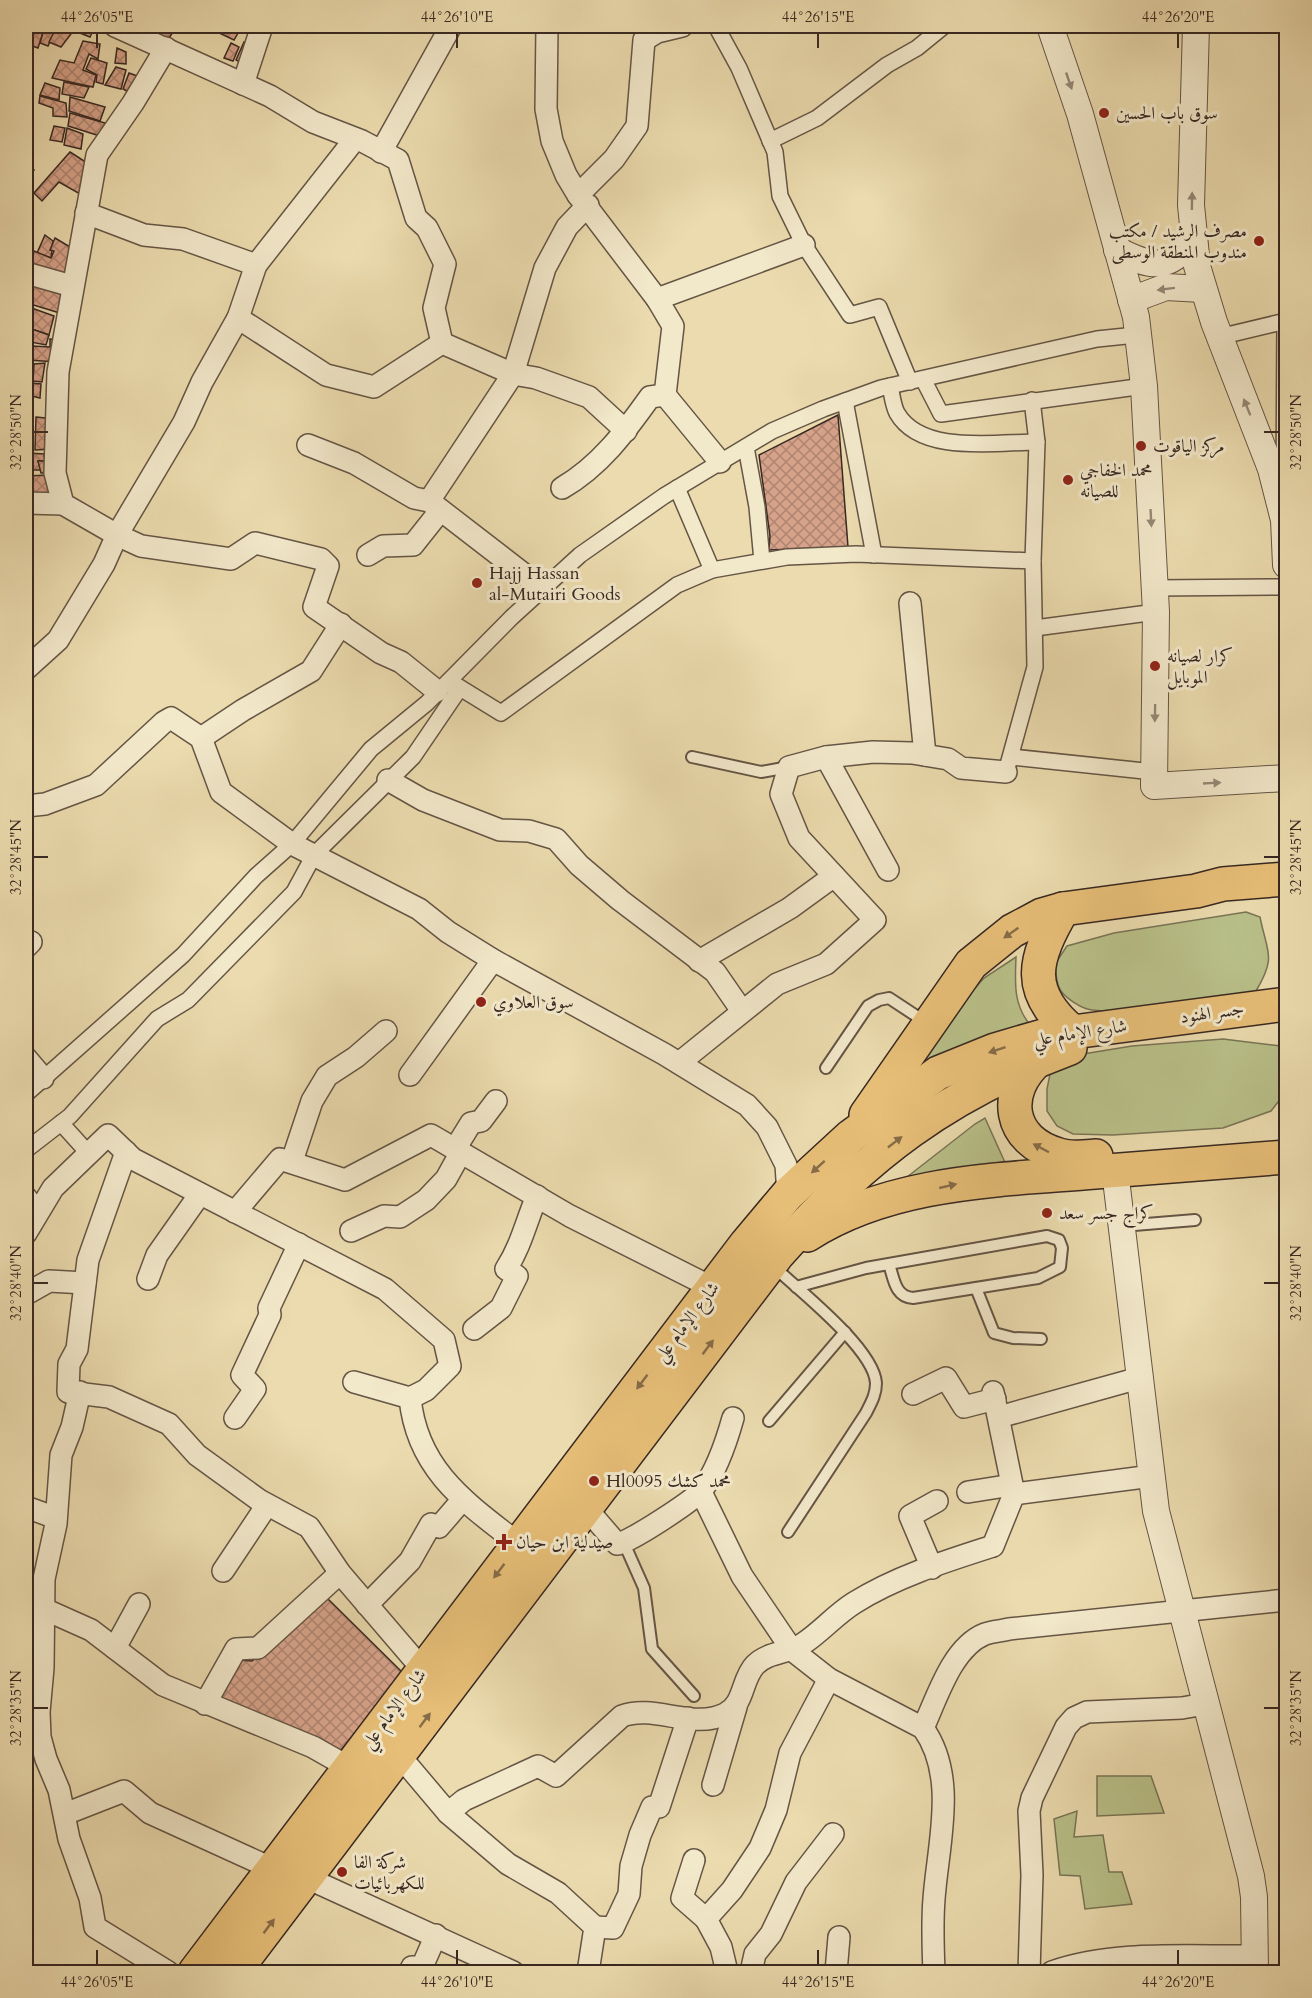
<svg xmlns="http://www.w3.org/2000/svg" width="1312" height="1998" viewBox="0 0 1312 1998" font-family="Cardo,Amiri,serif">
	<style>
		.green { fill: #b9c089; stroke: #787456; stroke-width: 1.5 }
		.building { fill: url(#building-cross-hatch); stroke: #382822; stroke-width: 1.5 }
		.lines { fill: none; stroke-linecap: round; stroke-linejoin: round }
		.service-casing { stroke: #655545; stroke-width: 14 }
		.pedestrian-casing { stroke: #655545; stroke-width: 18 }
		.minor-casing { stroke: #655545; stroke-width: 24 }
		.tertiary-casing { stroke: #655545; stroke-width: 28 }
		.primary-casing { stroke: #382822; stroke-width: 36 }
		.service { stroke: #f2e8ca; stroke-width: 10 }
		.pedestrian { stroke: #f2e8ca; stroke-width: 15 }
		.minor { stroke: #f2e8ca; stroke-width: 21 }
		.tertiary { stroke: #f2e8ca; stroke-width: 26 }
		.primary { stroke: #e6be77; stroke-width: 33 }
		.oneway { fill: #958876 }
		.oneway2 { fill: #866c48 }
		.ticks { fill: none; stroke: #382822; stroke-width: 2 }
		.poi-dot { fill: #8f2418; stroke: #f2e8ca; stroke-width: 2 }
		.labels { text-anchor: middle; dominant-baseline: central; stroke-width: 6; stroke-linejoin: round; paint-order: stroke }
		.poi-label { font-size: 18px; fill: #382822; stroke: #f2e8ca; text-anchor: start }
		.street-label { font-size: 18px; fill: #382822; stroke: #f2e8ca }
		.neatline { fill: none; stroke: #382822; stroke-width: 2 }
		.ticks-label { font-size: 15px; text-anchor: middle; fill: #382822 }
	</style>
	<defs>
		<pattern id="building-cross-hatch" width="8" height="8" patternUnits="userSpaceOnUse" patternTransform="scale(1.5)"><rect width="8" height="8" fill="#d6a289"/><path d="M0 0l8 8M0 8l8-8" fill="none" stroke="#af8470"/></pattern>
	</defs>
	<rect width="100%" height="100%" fill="#ebdbae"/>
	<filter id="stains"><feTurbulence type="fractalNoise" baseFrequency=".00333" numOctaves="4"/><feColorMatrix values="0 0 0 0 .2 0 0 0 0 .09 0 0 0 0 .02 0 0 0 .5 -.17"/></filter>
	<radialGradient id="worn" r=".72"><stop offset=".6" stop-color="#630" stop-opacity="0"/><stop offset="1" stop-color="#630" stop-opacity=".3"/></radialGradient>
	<!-- green -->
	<g class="green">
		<path d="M1246 912 1260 917C1267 953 1277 956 1256 991 1211 1000 1137 1015 1092 1010 1082 1009 1067 999 1061 991 1056 985 1056 972 1055 964L1067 946 1114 933Z"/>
		<path d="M1016 957C1015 983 1013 1005 1031 1026L900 1085 943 1024 984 978Z"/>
		<path d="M1223 1039 1281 1046 1286 1060 1285 1093 1271 1111 1223 1128 1113 1135 1073 1134 1057 1126 1047 1111V1089L1050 1074 1077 1055 1132 1046Z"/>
		<path d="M985 1118 1007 1167 889 1191 975 1124Z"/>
		<path d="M1097 1776H1151L1164 1813 1097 1816Z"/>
		<path d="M1077 1811 1074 1837 1103 1835 1109 1872H1122L1132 1904 1085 1909 1080 1876 1060 1875 1054 1819Z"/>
	</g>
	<!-- building -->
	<g class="building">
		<path d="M26 26H45L38 48 26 44Z"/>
		<path d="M45 26H57L48 46 40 43Z"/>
		<path d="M57 26H77L61 47 49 42Z"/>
		<path d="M84 26H95L90 37 80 33Z"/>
		<path d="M132 26H177L165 44Z"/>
		<path d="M212 26H242L234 40 211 29Z"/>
		<path d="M83 41 100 44 98 59 89 54 83 70 96 75 93 87 52 78 60 60 74 63Z"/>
		<path d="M244 42 251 46 245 65 236 60Z"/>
		<path d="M231 43 239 47 233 61 224 58Z"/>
		<path d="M117 48 126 52V64L115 63Z"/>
		<path d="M26 51 32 53 30 69 26 68Z"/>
		<path d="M91 58 107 63 103 84 96 82 97 75 86 69Z"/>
		<path d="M116 67 126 70 121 89 105 85Z"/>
		<path d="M129 73 140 77 133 95 123 89Z"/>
		<path d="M64 82 89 87 84 98 62 94Z"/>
		<path d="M45 83 60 88 59 100 40 95Z"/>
		<path d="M40 96 66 103 67 117 53 116V108L39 103Z"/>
		<path d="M70 97 105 107 100 121 69 111Z"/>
		<path d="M70 113 105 123 103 137 68 126Z"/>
		<path d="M54 126 65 128 62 142 50 140Z"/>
		<path d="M67 128 83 134 81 149 64 145Z"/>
		<path d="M70 152 92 166 80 194 59 182 42 201 34 193Z"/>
		<path d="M26 165 34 170 26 182Z"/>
		<path d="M45 235 53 241 51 258 37 253Z"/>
		<path d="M55 238 77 251 70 284 28 268 34 251 51 258 54 251 50 250Z"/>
		<path d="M34 284 66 294 63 314 27 303Z"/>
		<path d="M26 306 54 316 49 335 26 327Z"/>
		<path d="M26 327 49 335 46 345 31 342 29 348 26 347Z"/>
		<path d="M50 339 58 340 57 362 28 360 32 346 50 347Z"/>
		<path d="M26 361 33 363V376H26Z"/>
		<path d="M45 363 42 382 33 381 34 364Z"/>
		<path d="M30 383 41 384 40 398 27 395Z"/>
		<path d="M26 391 33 396 31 407H26Z"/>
		<path d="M838 415 848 547 769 550 770 536 759 455Z"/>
		<path d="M36 417 54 419 53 449 35 450Z"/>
		<path d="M26 418 33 419 31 448 26 449Z"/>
		<path d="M28 453 44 454 45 461H38L41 470H26Z"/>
		<path d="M52 453 55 473H41L38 461H45L44 454Z"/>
		<path d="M50 475 58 500 26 497V476Z"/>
		<path d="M326 1597 403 1673 338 1754 214 1704 239 1660 252 1661Z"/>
	</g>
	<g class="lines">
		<defs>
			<g id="service">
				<path d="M692 757 761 772 789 767"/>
				<path d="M826 1068 868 1006 879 1000 889 998 927 1023"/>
				<path d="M1122 1226 1195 1220"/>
				<path d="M773 1266C799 1290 874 1349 876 1383 876 1395 871 1403 866 1413L788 1532"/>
				<path d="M796 1287 866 1268 1047 1236 1059 1240 1062 1248 1060 1267 1038 1278 913 1298C895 1297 894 1279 889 1264"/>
				<path d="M976 1288 994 1333 1013 1338 1041 1339"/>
				<path d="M769 1421 845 1332"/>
				<path d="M624 1543 644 1588 652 1649 694 1696"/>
			</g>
			<g id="pedestrian">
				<path d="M716 26 739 68 775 152 780 196 804 245 850 315 879 307 910 382"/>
				<path d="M770 141 817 118 887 65 917 48 944 26"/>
				<path d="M1219 337 1286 321"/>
				<path d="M923 379 941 414 1144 386"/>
				<path d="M890 386C892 394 893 406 897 413 921 455 996 442 1037 442"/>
				<path d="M845 401 874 555"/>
				<path d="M746 447 757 507 762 561"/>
				<path d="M677 488 712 570"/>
				<path d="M1284 489 1285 321"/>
				<path d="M1154 588 1286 587"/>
				<path d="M1035 628 1156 612"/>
				<path d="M449 681 501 713 677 585 712 570 787 557 856 554 1033 561"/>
				<path d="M1012 757 1154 772"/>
				<path d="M1006 772 1035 667 1033 561 1037 442 1032 400"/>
				<path d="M26 1094 183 955 256 876 292 844 371 749 427 703 512 617 580 555 664 496 772 431 823 409 881 388 1097 339 1136 335"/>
				<path d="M61 1123 89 1154"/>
				<path d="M26 1150 70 1116 157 1019 188 1000 294 892 314 855 413 757 460 688"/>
				<path d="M26 1193 40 1210"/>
			</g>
			<g id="minor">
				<path d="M115 26 270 96 313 122 362 141 398 160 416 218 427 228 445 264 434 308 442 343 513 374 536 378 589 397 626 431"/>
				<path d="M547 26 546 109 552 141 566 175 578 195 657 299 673 326 665 395 720 462"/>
				<path d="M166 48 133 103 97 155 58 372 55 473 63 504 117 535 141 546 231 559 255 543 321 559 328 566 314 607 381 653 401 662 437 691"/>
				<path d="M243 84 262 26"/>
				<path d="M381 152 451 26"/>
				<path d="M578 195 614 159 637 126 644 40 657 32 682 26"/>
				<path d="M86 213 144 235 183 239 256 265"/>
				<path d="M26 273 72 286"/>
				<path d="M657 299 804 245"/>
				<path d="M238 318 326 375 374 387 442 343"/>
				<path d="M308 445 354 463 414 498 429 501 543 589"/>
				<path d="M562 488C600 466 625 432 650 397L665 395"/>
				<path d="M429 501 513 374 545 268 567 227 588 205"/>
				<path d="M26 503 63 504"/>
				<path d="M368 555 383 546 413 545 440 511"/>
				<path d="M910 603 925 755"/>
				<path d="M26 669 58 640 104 564 117 535 184 422 202 382 238 318 256 265 355 139"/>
				<path d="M201 738 243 710 311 671 341 624"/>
				<path d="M826 757 888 870"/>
				<path d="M388 780 423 800 500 830 529 831 556 839 579 865 620 900 715 972 742 1011"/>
				<path d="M26 806 45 804 96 785 164 722 171 718 201 738 221 792 292 844 419 909 448 932 493 960 664 1054 747 1105 767 1127 786 1165 788 1194"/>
				<path d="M26 947 31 942"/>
				<path d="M699 961 790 908 834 876"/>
				<path d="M26 1058 43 1078"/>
				<path d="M679 1063 777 984 826 964 875 920 799 838 781 794 789 767 826 757 873 752 912 753 948 759 961 768 1006 772"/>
				<path d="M410 1075 493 960"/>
				<path d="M455 1149 471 1123 481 1121 496 1101"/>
				<path d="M126 1152 88 1260 77 1349 69 1364 68 1392 109 1397 169 1424 197 1455 259 1500 309 1527 340 1573 424 1671"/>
				<path d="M292 1161 312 1101 327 1076 356 1057 386 1031"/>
				<path d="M235 1212 280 1159 345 1180 431 1135 570 1216 713 1288"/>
				<path d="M351 1231 384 1216 400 1217 426 1200 446 1179 461 1152"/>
				<path d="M26 1233 53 1188 108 1135 133 1159 385 1289 444 1340 450 1366 426 1390 410 1398 354 1382"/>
				<path d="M148 1279 157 1255 200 1194"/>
				<path d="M26 1294 49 1281 85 1283"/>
				<path d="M474 1329 501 1308 517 1276 506 1269C521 1246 526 1222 537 1196"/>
				<path d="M80 1392 72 1427 61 1455 56 1524 44 1579 43 1668 39 1712 40 1737 46 1759 59 1790 69 1839 90 1898 95 1927 168 1972"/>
				<path d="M913 1394 946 1378 964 1407 995 1399"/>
				<path d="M410 1398C417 1470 466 1503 519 1544"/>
				<path d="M999 1417 1139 1378"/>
				<path d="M235 1418 255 1389 242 1375 270 1315 269 1308 299 1244"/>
				<path d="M701 1492 742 1576 792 1650 829 1679 923 1728C958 1777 938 1843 934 1899 932 1923 933 1948 934 1972"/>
				<path d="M968 1492 1012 1485"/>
				<path d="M1014 1494 1152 1476"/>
				<path d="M26 1507 56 1518"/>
				<path d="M586 1508 617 1544C629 1543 694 1500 702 1490 717 1470 726 1443 733 1418"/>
				<path d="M932 1568 910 1516 937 1501"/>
				<path d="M223 1571 267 1505"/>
				<path d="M367 1605 410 1561 431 1524 439 1527 463 1499"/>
				<path d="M44 1609 91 1630 163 1685 313 1747 350 1768"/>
				<path d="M115 1648 139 1604"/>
				<path d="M205 1704 236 1649 258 1648 340 1573"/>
				<path d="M923 1728C937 1698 952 1647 985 1634 993 1631 1001 1631 1009 1629L1286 1600"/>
				<path d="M399 1755 448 1813 508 1864 558 1893 595 1927 588 1972"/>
				<path d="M713 1785 736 1707"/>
				<path d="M448 1813 464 1800 538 1766 556 1776 622 1716C654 1704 693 1730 725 1714 745 1704 741 1680 755 1665 769 1651 789 1654 804 1643 822 1631 835 1615 854 1603 895 1577 946 1561 993 1546L1014 1494 993 1392"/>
				<path d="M65 1814 124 1791 150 1813 273 1869"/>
				<path d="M694 1860 682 1898 706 1919"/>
				<path d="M305 1877 513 1972"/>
				<path d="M595 1927 613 1928 629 1894 631 1866 640 1835 652 1807H659L688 1718"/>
				<path d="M410 1972 412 1967H422L436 1935"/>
				<path d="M727 1972 721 1947 706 1919 732 1890 760 1848 776 1810 790 1753 829 1679"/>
				<path d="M751 1972 755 1954 771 1934 796 1882 833 1834"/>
				<path d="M836 1972 839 1937"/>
				<path d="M1029 1972 1032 1875 1029 1811 1032 1798 1066 1727 1074 1718 1087 1712 1182 1708 1205 1704"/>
				<path d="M1052 1972C1114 1950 1190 1957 1255 1956"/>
			</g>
			<g id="tertiary">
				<path d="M1050 26 1080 114 1136 317 1144 386 1156 612 1154 786 1286 778"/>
				<path d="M1196 26 1191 205 1197 266 1214 322 1271 469 1284 520 1286 565"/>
				<path d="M1117 250C1152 268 1168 271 1193 239"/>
				<path d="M1131 300 1166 287 1202 289"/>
				<path d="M1115 1171 1156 1511 1251 1876 1254 1897 1255 1972"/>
			</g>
			<g id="primary">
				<path d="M1063 909C1033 959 1024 992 1074 1033"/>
				<path d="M1039 1059C1001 1092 1008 1141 1059 1155 1071 1159 1084 1157 1096 1156"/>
				<path d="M866 1115 971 964 1012 931 1042 915 1063 909 1196 891 1223 884 1286 879"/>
				<path d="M807 1235C891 1181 999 1180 1095 1172 1159 1167 1223 1162 1286 1157"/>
				<path d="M195 1972 746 1244 788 1194 851 1136 938 1073 995 1050 1043 1036 1286 1004"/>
				<path d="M234 1972 778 1254C866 1155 946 1094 1070 1048"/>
			</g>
		</defs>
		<!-- service casing -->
		<use href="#service" class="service-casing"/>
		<!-- pedestrian casing -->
		<use href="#pedestrian" class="pedestrian-casing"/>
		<!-- minor casing -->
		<use href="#minor" class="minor-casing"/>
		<!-- tertiary casing -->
		<use href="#tertiary" class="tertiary-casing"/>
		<!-- primary casing -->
		<use href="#primary" class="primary-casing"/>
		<!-- service -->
		<use href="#service" class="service"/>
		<!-- pedestrian -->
		<use href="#pedestrian" class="pedestrian"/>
		<!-- minor -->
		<use href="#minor" class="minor"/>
		<!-- tertiary -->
		<use href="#tertiary" class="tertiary"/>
		<!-- primary -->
		<use href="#primary" class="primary"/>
	</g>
	<!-- one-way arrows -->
	<defs><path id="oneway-solid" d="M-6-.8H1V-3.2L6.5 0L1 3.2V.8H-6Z" transform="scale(1.5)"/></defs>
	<g class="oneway">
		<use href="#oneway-solid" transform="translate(1069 81) rotate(71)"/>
		<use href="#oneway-solid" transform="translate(1192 201) rotate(-89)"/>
		<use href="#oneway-solid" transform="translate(1166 289) rotate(173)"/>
		<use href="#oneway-solid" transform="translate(1247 407) rotate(-112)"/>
		<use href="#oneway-solid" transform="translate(1151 518) rotate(87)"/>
		<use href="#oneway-solid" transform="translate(1155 713) rotate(91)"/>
		<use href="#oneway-solid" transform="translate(1212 783) rotate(-3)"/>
	</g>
	<g class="oneway2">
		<use href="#oneway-solid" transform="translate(1011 933) rotate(145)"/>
		<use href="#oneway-solid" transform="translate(997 1050) rotate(162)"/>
		<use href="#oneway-solid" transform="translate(895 1142) rotate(-38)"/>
		<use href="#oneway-solid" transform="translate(1041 1148) rotate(-152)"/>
		<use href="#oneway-solid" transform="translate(818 1167) rotate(138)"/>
		<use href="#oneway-solid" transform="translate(948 1186) rotate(-13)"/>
		<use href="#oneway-solid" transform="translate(708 1347) rotate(-53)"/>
		<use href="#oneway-solid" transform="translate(642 1382) rotate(127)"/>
		<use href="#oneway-solid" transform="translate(499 1571) rotate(127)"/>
		<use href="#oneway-solid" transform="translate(425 1720) rotate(-53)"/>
		<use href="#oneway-solid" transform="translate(269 1926) rotate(-53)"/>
	</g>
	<!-- ticks -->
	<path class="ticks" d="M97 33V48M457 33V48M818 33V48M1178 33V48M33 432H48M1264 432H1279M33 857H48M1264 857H1279M33 1283H48M1264 1283H1279M33 1708H48M1264 1708H1279M97 1950V1965M457 1950V1965M818 1950V1965M1178 1950V1965"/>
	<!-- markers -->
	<g class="poi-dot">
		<circle cx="1104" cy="113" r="6"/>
		<circle cx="1259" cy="241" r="6"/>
		<circle cx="1141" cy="446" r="6"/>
		<circle cx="1068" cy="480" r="6"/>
		<circle cx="477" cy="583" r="6"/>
		<circle cx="1155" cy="666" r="6"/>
		<circle cx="481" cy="1002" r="6"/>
		<circle cx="1047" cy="1213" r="6"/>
		<circle cx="594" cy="1481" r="6"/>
		<path d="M501 1533h6v6h6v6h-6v6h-6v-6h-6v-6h6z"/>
		<circle cx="342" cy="1872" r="6"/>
	</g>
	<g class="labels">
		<!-- poi labels -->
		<g class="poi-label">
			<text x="1116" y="113">سوق باب الحسين</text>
			<text x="1247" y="231" text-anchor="end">مصرف الرشيد / مكتب<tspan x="1247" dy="21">مندوب المنطقة الوسطى</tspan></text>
			<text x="1153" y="446">مركز الياقوت</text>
			<text x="1080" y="470">محمد الخفاجي<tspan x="1080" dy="21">للصيانه</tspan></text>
			<text x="489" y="573">Hajj Hassan<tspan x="489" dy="21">al-Mutairi Goods</tspan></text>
			<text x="1167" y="656">كرار لصيانه<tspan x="1167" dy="21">الموبايل</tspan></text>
			<text x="493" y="1002">سوق العلاوي</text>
			<text x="1059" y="1213">كراج جسر سعد</text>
			<text x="606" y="1481">Hl0095 محمد كشك</text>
			<text x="516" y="1542">صيدلية ابن حيان</text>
			<text x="354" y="1862">شركة الفا<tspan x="354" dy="21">للكهربائيات</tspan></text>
		</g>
		<!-- street labels -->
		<g class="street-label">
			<text transform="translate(1212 1013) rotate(-8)">جسر الهنود</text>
			<text transform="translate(1080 1033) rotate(-9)">شارع الإمام علي</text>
			<text transform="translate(687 1322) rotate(-53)">شارع الإمام علي</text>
			<text transform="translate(394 1709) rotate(-53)">شارع الإمام علي</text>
		</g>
	</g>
	<!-- margin -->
	<rect width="1312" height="1998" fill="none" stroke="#ebdbae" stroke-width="66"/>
	<rect x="33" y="33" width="1246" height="1932" class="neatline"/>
	<g class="ticks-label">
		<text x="97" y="22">44°26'05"E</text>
		<text x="457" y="22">44°26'10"E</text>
		<text x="818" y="22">44°26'15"E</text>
		<text x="1178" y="22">44°26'20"E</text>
		<text transform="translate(16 432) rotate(-90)" y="5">32°28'50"N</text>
		<text transform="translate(1296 432) rotate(-90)" y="5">32°28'50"N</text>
		<text transform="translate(16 857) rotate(-90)" y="5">32°28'45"N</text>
		<text transform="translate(1296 857) rotate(-90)" y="5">32°28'45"N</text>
		<text transform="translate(16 1283) rotate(-90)" y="5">32°28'40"N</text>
		<text transform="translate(1296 1283) rotate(-90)" y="5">32°28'40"N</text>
		<text transform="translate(16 1708) rotate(-90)" y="5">32°28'35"N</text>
		<text transform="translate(1296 1708) rotate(-90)" y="5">32°28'35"N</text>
		<text x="97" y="1987">44°26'05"E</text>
		<text x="457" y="1987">44°26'10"E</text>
		<text x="818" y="1987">44°26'15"E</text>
		<text x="1178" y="1987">44°26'20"E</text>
	</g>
	<rect width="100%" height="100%" filter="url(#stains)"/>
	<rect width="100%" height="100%" fill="url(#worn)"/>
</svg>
